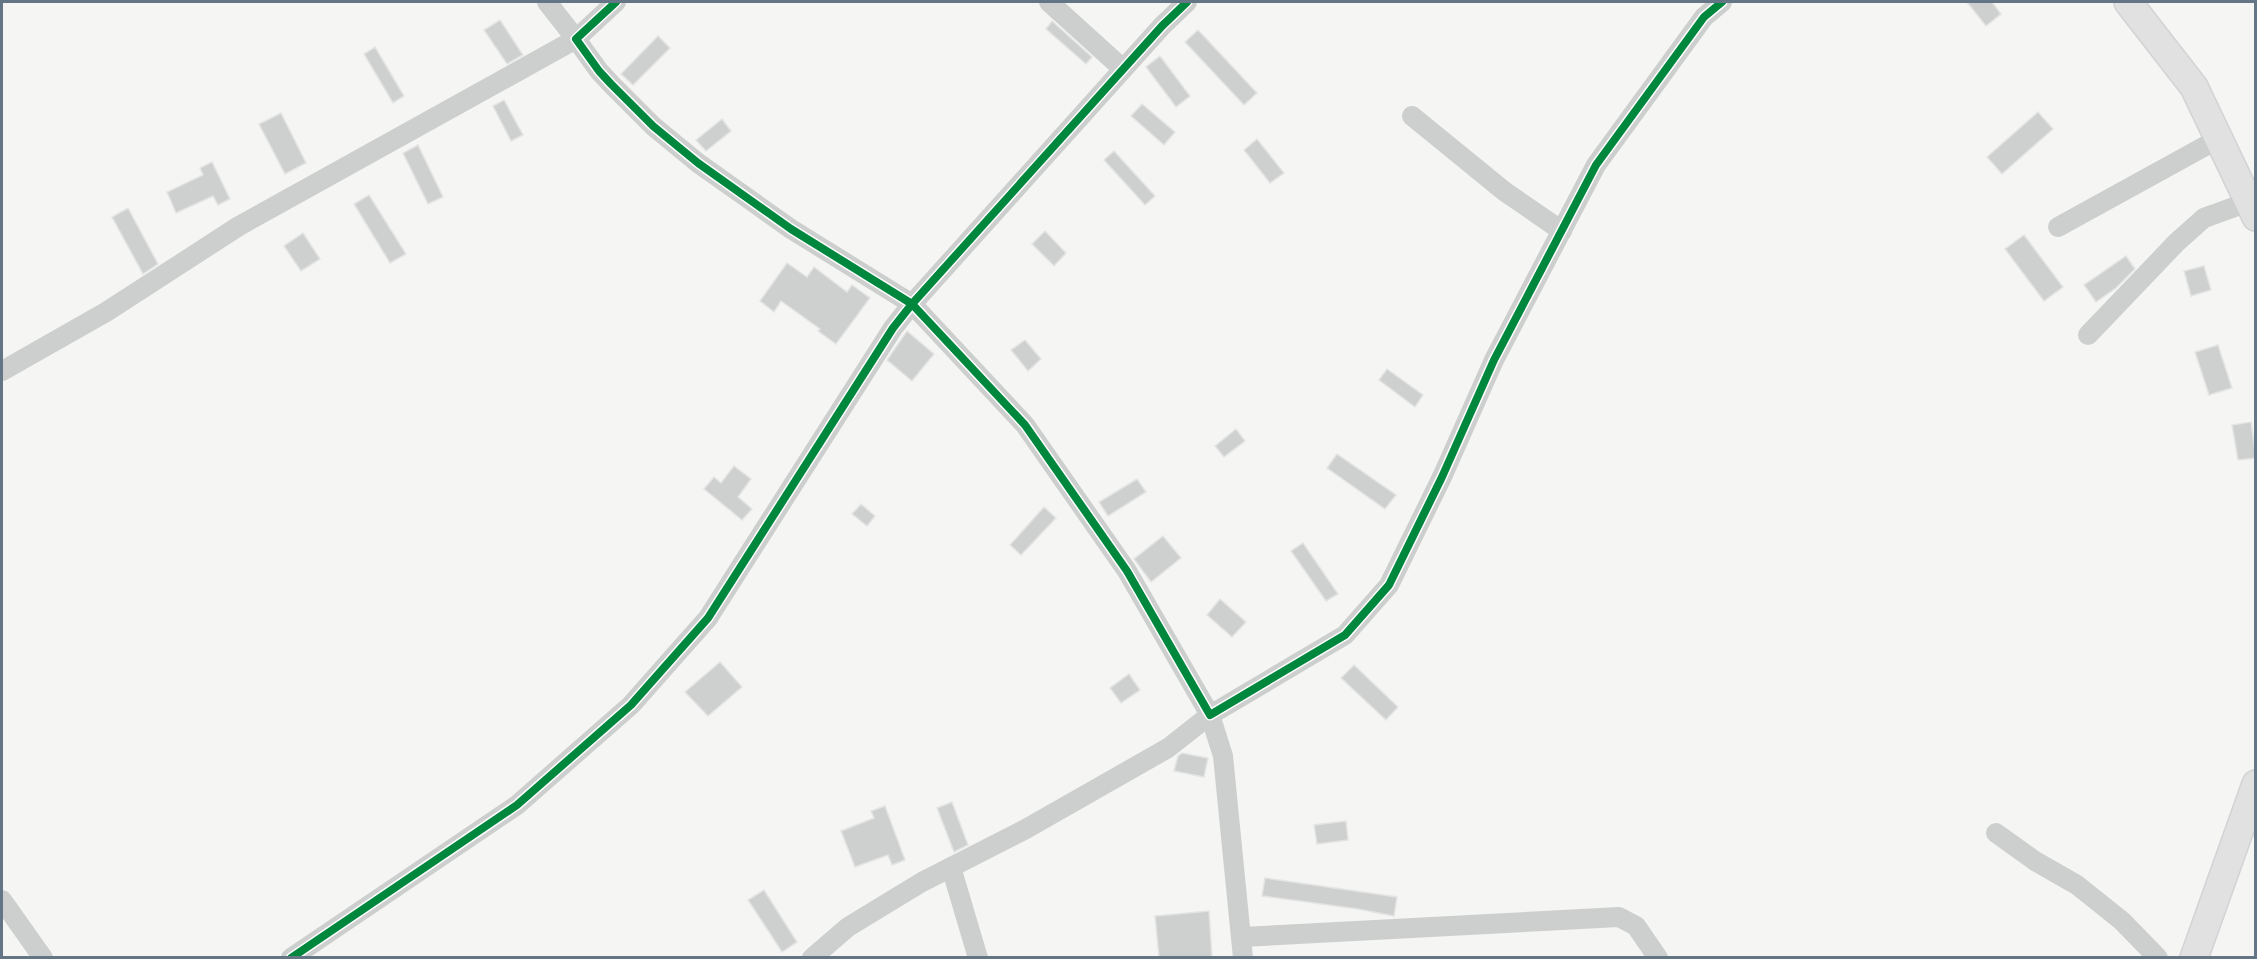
<svg xmlns="http://www.w3.org/2000/svg" width="2257" height="959" viewBox="0 0 2257 959" font-family="'Noto Sans',sans-serif">
	<style>
		.building { fill: #ced0d0; stroke: #e4e4e4; stroke-width: 1.5 }
		.lines { fill: none; stroke-linecap: round; stroke-linejoin: round }
		.secondary-casing { stroke: #d2d3d4; stroke-width: 30 }
		.street { stroke: #cdcfcf; stroke-width: 20 }
		.secondary { stroke: #e1e1e2; stroke-width: 27 }
		.cycleway-casing { stroke: #fff; stroke-width: 11 }
		.cycleway { stroke: #00873e; stroke-width: 8 }
	</style>
	<rect width="100%" height="100%" fill="#f5f5f4"/>
	<!-- building -->
	<g class="building">
		<path d="M1967 2H1992L2001 14 1986 26Z"/>
		<path d="M500 20 523 55 507 64 484 30Z"/>
		<path d="M1052 21 1092 57 1086 64 1046 29Z"/>
		<path d="M1198 30 1257 93 1244 105 1185 42Z"/>
		<path d="M658 36 670 48 633 85 621 74Z"/>
		<path d="M375 47 404 96 393 103 364 54Z"/>
		<path d="M1160 56 1190 96 1176 107 1146 67Z"/>
		<path d="M504 100 523 135 511 141 493 106Z"/>
		<path d="M1142 104 1175 132 1164 145 1131 116Z"/>
		<path d="M2038 112 2053 129 2002 174 1987 157Z"/>
		<path d="M281 113 306 163 285 174 259 124Z"/>
		<path d="M722 119 731 131 706 151 696 140Z"/>
		<path d="M1257 139 1284 173 1270 183 1244 150Z"/>
		<path d="M418 145 443 197 428 204 403 153Z"/>
		<path d="M1114 151 1155 196 1145 205 1104 160Z"/>
		<path d="M212 162 230 199 218 205 213 196 176 213 167 192 203 175 200 168Z"/>
		<path d="M369 195 406 254 390 263 354 204Z"/>
		<path d="M128 208 158 264 143 274 112 217Z"/>
		<path d="M1045 231 1066 253 1054 266 1032 244Z"/>
		<path d="M303 233 320 259 301 271 284 246Z"/>
		<path d="M2024 235 2063 287 2044 301 2005 249Z"/>
		<path d="M2126 256 2135 269 2116 288 2096 302 2084 285Z"/>
		<path d="M787 263 807 277 814 267 847 292 852 285 870 298 836 344 818 331 820 329 781 301 774 312 760 301Z"/>
		<path d="M2204 266 2211 290 2191 296 2184 271Z"/>
		<path d="M907 331 934 354 912 381 887 360Z"/>
		<path d="M1025 340 1041 359 1028 371 1011 350Z"/>
		<path d="M2218 345 2232 388 2209 395 2195 352Z"/>
		<path d="M1387 369 1423 395 1415 407 1379 380Z"/>
		<path d="M2251 422 2256 458 2238 460 2232 425Z"/>
		<path d="M1236 429 1245 441 1224 457 1215 446Z"/>
		<path d="M1337 454 1396 495 1385 509 1327 468Z"/>
		<path d="M734 466 751 479 738 497 752 509 742 520 704 489 714 477 721 483Z"/>
		<path d="M1137 479 1146 492 1108 516 1099 502Z"/>
		<path d="M861 504 875 516 867 526 852 514Z"/>
		<path d="M1044 507 1056 518 1021 555 1010 545Z"/>
		<path d="M1163 536 1181 558 1151 582 1134 559Z"/>
		<path d="M1303 543 1338 594 1326 601 1291 551Z"/>
		<path d="M1220 599 1246 622 1232 637 1207 615Z"/>
		<path d="M720 662 742 687 708 716 685 692Z"/>
		<path d="M1354 665 1398 707 1386 720 1341 678Z"/>
		<path d="M1129 674 1140 690 1121 703 1110 688Z"/>
		<path d="M1182 753 1208 758 1204 777 1174 771 1178 756Z"/>
		<path d="M952 802 968 845 954 852 937 808Z"/>
		<path d="M885 806 905 860 892 865 888 855 855 867 841 831 874 818 871 811Z"/>
		<path d="M1346 821 1348 840 1317 844 1314 825Z"/>
		<path d="M1265 878 1397 897 1394 916 1358 909 1262 896Z"/>
		<path d="M764 890 797 942 782 952 748 900Z"/>
		<path d="M1209 911 1212 957H1159L1155 916Z"/>
	</g>
	<g class="lines">
		<defs>
			<g id="secondary">
				<path d="M2128 2 2194 87 2256 217"/>
				<path d="M2194 958 2256 784"/>
			</g>
		</defs>
		<!-- secondary casing -->
		<use href="#secondary" class="secondary-casing"/>
		<!-- street -->
		<g class="street">
			<path d="M616 2 576 39 599 71 611 84 653 126 698 163 791 229 912 304 1025 425 1127 571 1210 715 1345 635 1389 585 1442 477 1494 360 1596 165 1704 17 1722 2"/>
			<path d="M1049 2 1123 69"/>
			<path d="M1412 116 1504 191 1562 231"/>
			<path d="M2058 227 2218 139"/>
			<path d="M2088 335 2177 242 2204 218 2248 202"/>
			<path d="M2 371 106 312 239 226 576 39 547 2"/>
			<path d="M1996 833 2035 861 2077 885 2122 921 2158 958"/>
			<path d="M951 867 978 958"/>
			<path d="M2 900 43 958"/>
			<path d="M1242 937 1619 917 1636 926 1658 958"/>
			<path d="M291 958 517 805 631 705 708 618 893 328 912 304 1162 26 1187 2"/>
			<path d="M812 958 848 927 922 882 1024 830 1168 748 1210 715 1223 756 1243 958"/>
		</g>
		<!-- secondary -->
		<use href="#secondary" class="secondary"/>
		<defs>
			<g id="cycleway">
				<path d="M616 2 576 39 599 71 611 84 653 126 698 163 791 229 912 304 1025 425 1127 571 1210 715 1345 635 1389 585 1442 477 1494 360 1596 165 1704 17 1722 2"/>
				<path d="M291 958 517 805 631 705 708 618 893 328 912 304 1162 26 1187 2"/>
			</g>
		</defs>
		<!-- cycleway casing -->
		<use href="#cycleway" class="cycleway-casing"/>
		<!-- cycleway -->
		<use href="#cycleway" class="cycleway"/>
	</g>
	<!-- border -->
	<rect width="2257" height="959" fill="none" stroke="#647685" stroke-width="6"/>
</svg>
